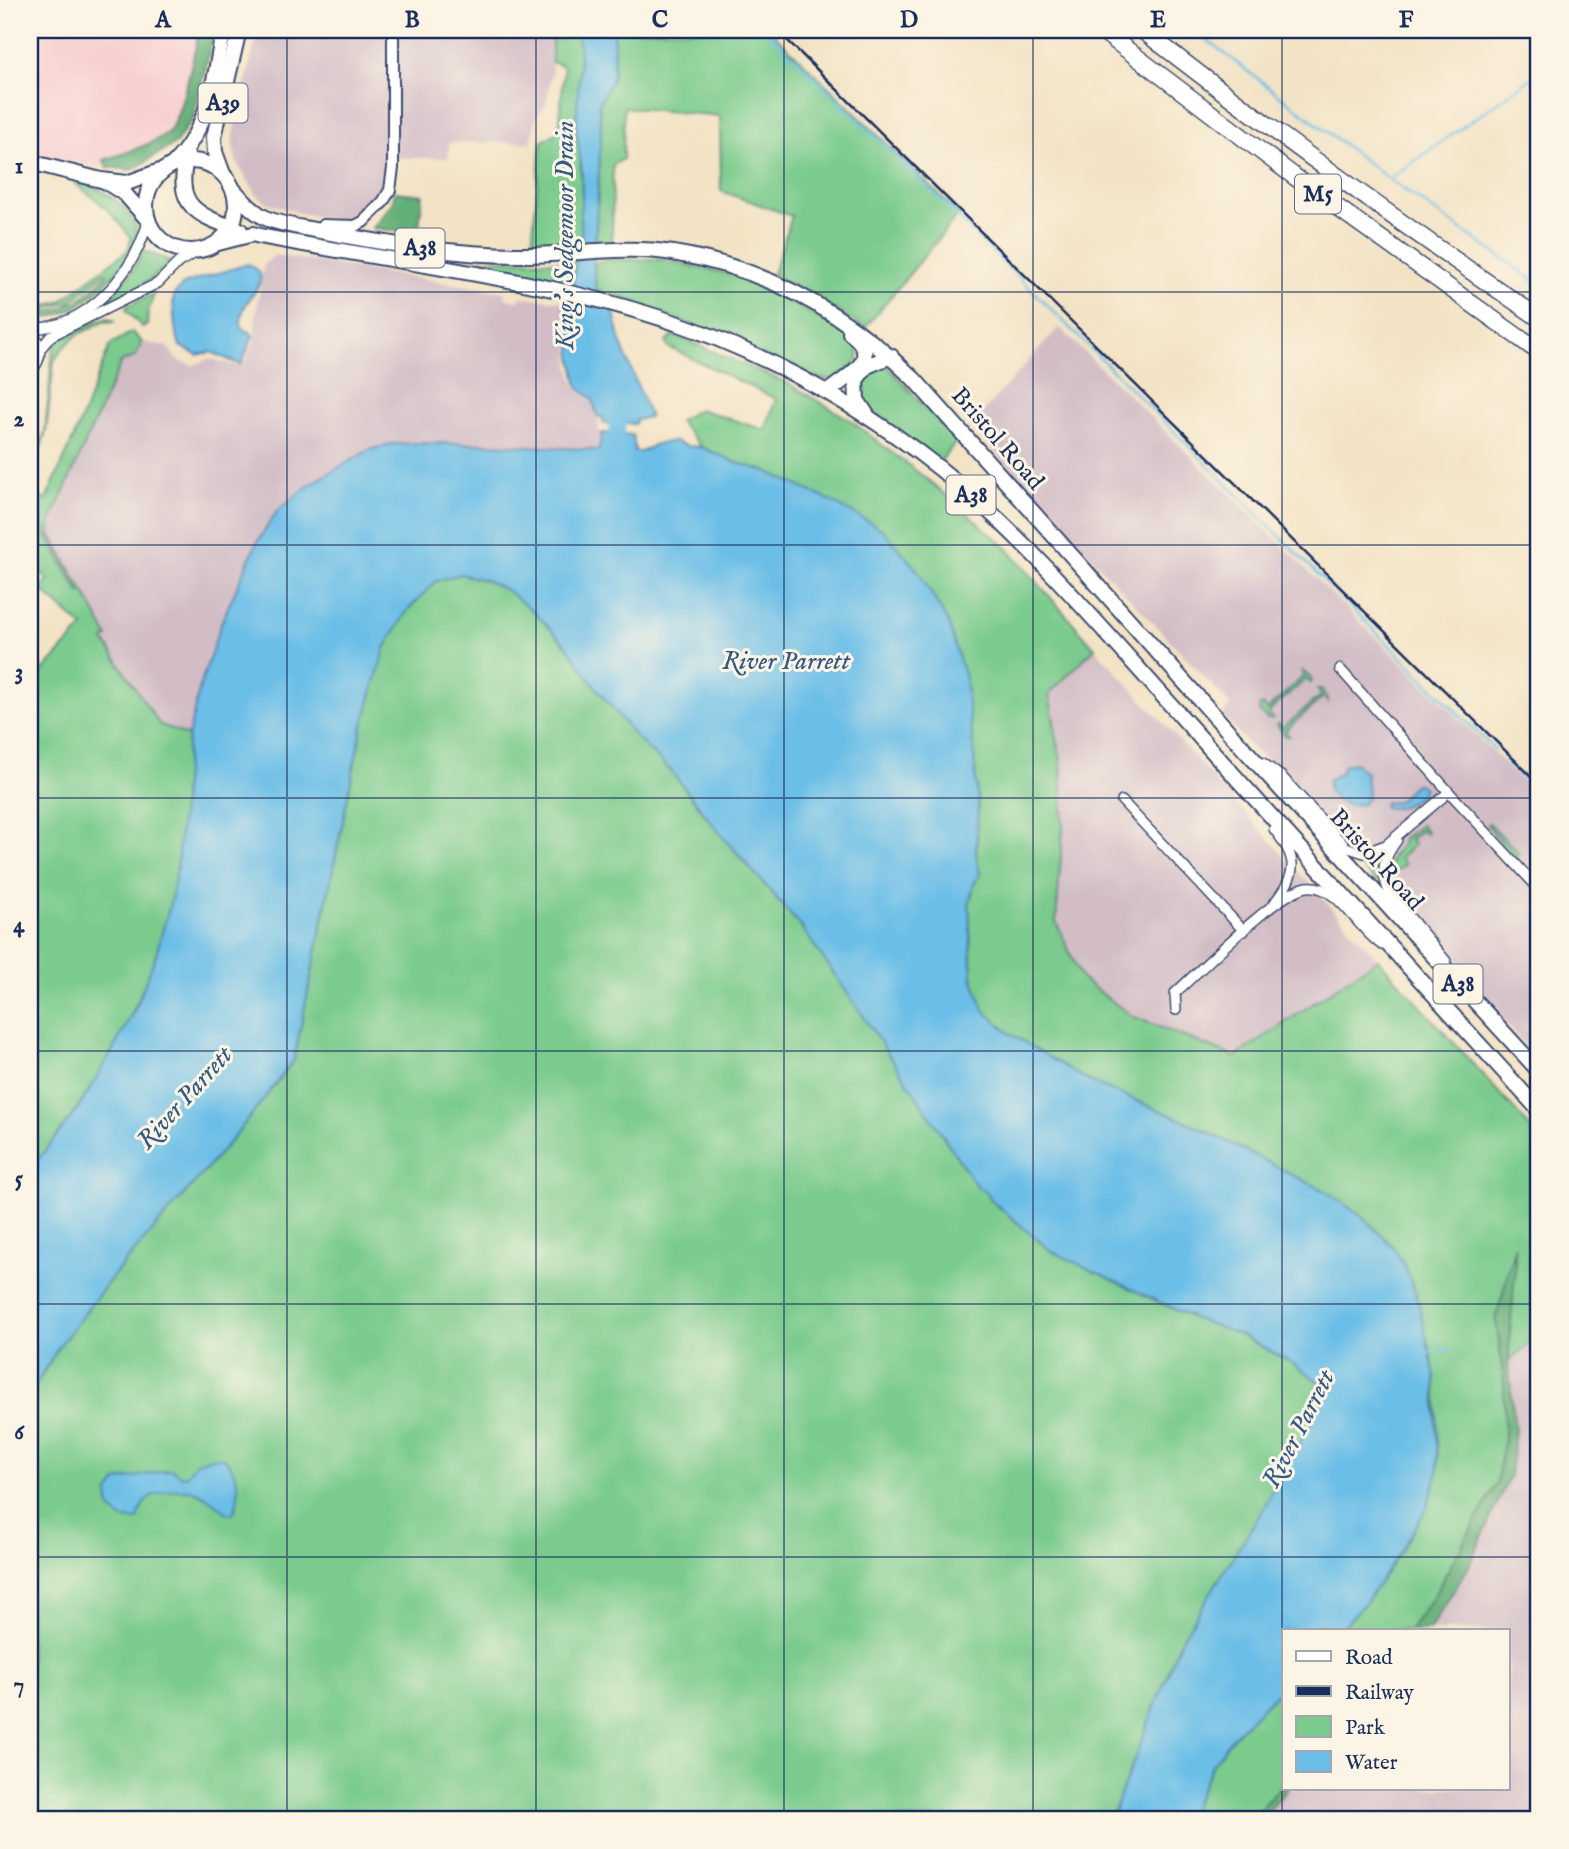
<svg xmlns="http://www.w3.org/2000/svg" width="1569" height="1849" viewBox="0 0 1569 1849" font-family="'IM FELL English',serif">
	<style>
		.built { fill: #f7cfd1 }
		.industrial { fill: #d2bdc6 }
		.green { fill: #7acb8d; stroke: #4a7d76; stroke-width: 2; fill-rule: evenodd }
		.forest { fill: #63af78; stroke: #3f6f6b; stroke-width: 2 }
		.water { fill: #6bbee7; stroke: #4376a2; stroke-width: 2 }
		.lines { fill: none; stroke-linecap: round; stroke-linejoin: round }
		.stream { stroke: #6bbee7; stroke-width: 2.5 }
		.river { stroke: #6bbee7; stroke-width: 16 }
		.minor-casing { stroke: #3b4a6d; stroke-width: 12 }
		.tertiary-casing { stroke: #3b4a6d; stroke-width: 14 }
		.primary-casing { stroke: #3b4a6d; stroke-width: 18 }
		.motorway-casing { stroke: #3b4a6d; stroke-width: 19 }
		.minor { stroke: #fff; stroke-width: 9 }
		.tertiary { stroke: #fff; stroke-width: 10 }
		.primary { stroke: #fff; stroke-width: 14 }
		.motorway { stroke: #fff; stroke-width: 16 }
		.rail { stroke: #1b2f5e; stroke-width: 2.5 }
		.grid { fill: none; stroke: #1b2f5e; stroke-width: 2; stroke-opacity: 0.55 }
		.labels { text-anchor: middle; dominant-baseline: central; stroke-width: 6; stroke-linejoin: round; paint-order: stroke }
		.shield { fill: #fcf5e5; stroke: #5e6a86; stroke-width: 2 }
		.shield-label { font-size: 23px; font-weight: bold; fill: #1b2f5e }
		.street-label { font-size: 24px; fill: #1b2f5e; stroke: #fcf5e5 }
		.water-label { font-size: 26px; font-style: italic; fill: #335a87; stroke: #fcf5e5 }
		.neatline { fill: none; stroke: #1b2f5e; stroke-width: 2.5 }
		.grid-label { font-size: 23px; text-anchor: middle; font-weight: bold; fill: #1b2f5e }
	</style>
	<rect width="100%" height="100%" fill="#fcf5e5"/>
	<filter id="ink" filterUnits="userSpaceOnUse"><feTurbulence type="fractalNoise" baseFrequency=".0143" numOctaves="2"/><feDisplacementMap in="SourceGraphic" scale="14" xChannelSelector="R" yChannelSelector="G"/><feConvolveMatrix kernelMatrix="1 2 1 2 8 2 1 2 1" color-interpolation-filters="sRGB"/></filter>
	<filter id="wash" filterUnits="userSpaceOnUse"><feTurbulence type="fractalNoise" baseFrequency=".00686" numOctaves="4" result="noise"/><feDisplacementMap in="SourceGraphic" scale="28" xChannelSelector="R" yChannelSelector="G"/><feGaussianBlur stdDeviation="1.57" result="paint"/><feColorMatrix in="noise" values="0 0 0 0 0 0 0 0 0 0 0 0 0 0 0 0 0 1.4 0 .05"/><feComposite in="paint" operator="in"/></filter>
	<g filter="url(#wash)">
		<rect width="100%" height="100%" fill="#f3e3c5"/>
		<!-- built -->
		<path class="built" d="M30 30H215L193 118 176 143 132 170 82 164 30 152Z"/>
		<!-- industrial -->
		<g class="industrial">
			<path d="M258 30H552V69L546 104 536 117 531 142 449 143 448 158H387L380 191 366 208 354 216 339 220 299 213 266 202 257 195 237 163 232 143Z"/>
			<path d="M275 255 504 292 506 298 517 302 521 297 569 302V366L576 389 591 402 598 417 599 432 602 433 599 450 491 444 369 450 340 468 266 529 256 544 209 653 188 736 159 724 104 640 108 637 85 594 50 534V523L121 361 137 353 142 342 167 346 177 360 192 366 209 359 242 367 254 343 256 313 264 264Z"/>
			<path d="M1059 327 1539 797V1061L1378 877 1354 855 1282 773 1250 746 1222 715 1231 705 1018 480 972 424Z"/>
			<path d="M1095 648 1378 959 1235 1057 1132 1016 1082 979 1056 923 1063 828 1049 694Z"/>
			<path d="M1539 1336V1819H1262L1288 1788H1508V1630H1424L1492 1517 1510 1475 1515 1429 1508 1361Z"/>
		</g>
		<!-- green -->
		<g class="green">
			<path d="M552 30H577L580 54 578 119 582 197 580 212 582 240 580 248 532 246 541 142 559 131 564 66 552 62Z"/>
			<path d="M614 30H770L959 214 865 328 773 274 792 216 721 191 720 116 624 107 623 159 613 165 612 244 595 247 601 134 599 104 614 69Z"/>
			<path d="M77 182C84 185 91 186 98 189 111 195 132 212 136 228 142 254 92 300 70 310 60 315 49 317 39 319V323H30V309L60 302 128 250 131 238C112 212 101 202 75 184ZM105 273 107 275C88 296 68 311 39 313V310L70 302Z"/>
			<path d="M144 251 170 261C152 283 128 293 102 305L130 274Z"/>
			<path d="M482 259 576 262 573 288 480 271Z"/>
			<path d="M660 259 735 275 798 306 854 339 859 346 858 361 835 381 813 377 659 312 596 289 594 265 601 260Z"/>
			<path d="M154 294 148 312 147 326 142 327 126 310 127 306Z"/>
			<path d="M107 318 116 321 102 322 77 335 63 348 54 361 46 432 30 477V471L45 432 53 349 58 340 97 320Z"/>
			<path d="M132 332 142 342 135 357 121 362 50 523V534L85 594 108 637 104 640 159 724 188 736C183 790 183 847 171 900 149 1001 95 1092 30 1170V685L83 627 40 589 48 580 30 563V509L79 593 81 592 30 503V490L35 496 46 500 76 432 110 345Z"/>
			<path d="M674 335 787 383 847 418 933 484 1006 547 1095 648 1049 694 1061 761 1063 828 1056 922 1082 979 1132 1016 1235 1057 1378 959 1539 1137V1336L1508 1361 1515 1249 1496 1319 1504 1382V1442L1496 1485 1432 1599 1409 1630H1340L1366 1602 1400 1552 1438 1472 1437 1402 1431 1352 1394 1248 1364 1218 1327 1192 1196 1126 1087 1080 1009 1033 983 1009 972 977 969 905 974 884 980 874 976 855 978 807 974 754 766 471 737 463 701 447 679 421 699 409 765 430 776 399 668 347 666 342Z"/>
			<path d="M877 365 889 368 957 441 939 463 873 413 864 402 861 377Z"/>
			<path d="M461 574 488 581 508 591 534 612 567 646 591 681 635 736 671 771 723 837 800 925 853 1001 978 1188 986 1191 993 1202 1051 1251 1193 1318 1240 1335 1289 1361 1327 1387 1312 1422 1260 1514 1181 1640 1111 1819H30V1394L60 1345 113 1276 235 1136 294 1060 361 732 385 648 407 611 436 581Z"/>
			<path d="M1301 670 1312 679 1311 683 1306 679 1269 712 1272 719H1267L1259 711V707L1262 705 1267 710 1304 676Z"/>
			<path d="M1317 689H1321L1328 698V702L1323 697 1285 731 1289 736H1285L1277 725 1278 723 1283 728 1321 695Z"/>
			<path d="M1489 823 1519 853 1515 857 1487 825Z"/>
			<path d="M1421 825 1427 832 1425 834 1421 830 1410 839 1414 844 1400 858 1405 865 1397 870 1388 871 1392 857 1403 842 1402 839Z"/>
			<path d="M1357 859H1378L1377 883 1356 861Z"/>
			<path d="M1284 1686V1782L1253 1819H1187L1212 1765 1233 1737Z"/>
		</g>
		<!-- forest -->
		<g class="forest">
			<path d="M199 30H215L193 118 176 143 132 170 107 167 104 160C120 155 158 143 169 131 181 117 195 50 199 30Z"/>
			<path d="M395 192 423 195 418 234 373 228 392 203Z"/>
			<path d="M1515 1245V1271L1508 1361 1515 1429 1510 1475 1468 1568 1429 1630H1409L1432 1599 1496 1485 1504 1442V1382L1496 1319Z"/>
			<path d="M1284 1782V1788H1288L1262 1819H1253Z"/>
		</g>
		<!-- water -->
		<g class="water">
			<path d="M577 30H614L613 77 599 104 601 134 594 262 596 289 614 313 622 346 650 417 636 420 635 424 603 423V417H598L592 399 578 388 571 352 573 284 576 262 582 241 580 212 582 197V171L576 129 580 54Z"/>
			<path d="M248 264C275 276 251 293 244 308 241 314 241 320 241 326L246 332 249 331 253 336 241 365 211 352 197 355 180 346 175 327 173 301 175 293 186 283Z"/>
			<path d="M602 433 633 435 635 452H641L656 444 674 441 687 446 701 447 737 463 766 471 829 500 883 530 918 571 948 622 965 678 974 754 978 807 976 855 980 874 974 884 969 906 972 977 984 1010 1009 1033 1087 1080 1196 1126 1327 1192 1364 1218 1394 1248 1406 1269 1417 1297 1435 1376 1438 1472 1426 1510 1400 1552 1366 1602 1340 1630H1284V1686L1233 1737 1212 1765 1187 1819H1111L1181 1640 1260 1514 1312 1422 1327 1387 1289 1361 1240 1335 1193 1318 1051 1251 993 1202 986 1191 978 1188 853 1001 800 925 723 837 671 771 635 736 591 681 567 646 534 612 508 591 488 581 461 574 436 581 407 611 385 648 361 732 294 1060 235 1136 113 1276 60 1345 30 1394V1170L80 1106 113 1050 136 1007 156 955 171 900 177 867 188 736 200 686 221 623 256 544 278 510 309 485 369 450 391 444 434 443 491 444 599 450Z"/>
			<path d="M1355 763 1366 773 1368 796 1363 804C1347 808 1324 799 1329 779L1341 773 1344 765Z"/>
			<path d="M1415 784H1419L1424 788C1418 802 1398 811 1383 807L1385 802C1404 805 1401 794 1415 784Z"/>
			<path d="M210 1458H224C239 1472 242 1495 233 1514L227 1513C218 1506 206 1495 194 1491 181 1488 155 1491 146 1501 140 1507 141 1515 137 1520L123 1519 110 1509 108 1494 117 1481 172 1469 182 1476 187 1475 196 1462Z"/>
		</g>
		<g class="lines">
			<!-- stream -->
			<g class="stream">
				<path d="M765 30 941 200 1495 750"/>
				<path d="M1194 30 1389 179 1539 284"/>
				<path d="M1389 179 1539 73"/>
				<path d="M1505 760 1539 794"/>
				<path d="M1429 1353 1450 1349"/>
			</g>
			<!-- river -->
			<path class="river" d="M609 405 618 423 614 453"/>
		</g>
	</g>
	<g filter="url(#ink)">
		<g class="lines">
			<defs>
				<g id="minor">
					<path d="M30 329C88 327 133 274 148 222"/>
					<path d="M30 331C43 344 43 360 30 372"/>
					<path d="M40 349 51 336 158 283 179 262 197 252"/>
					<path d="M1340 669 1449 792"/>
					<path d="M1263 763 1282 777 1346 847 1364 853 1386 845 1449 792 1539 889"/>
					<path d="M1122 801 1244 931"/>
					<path d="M1274 829C1297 858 1299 872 1275 902"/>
					<path d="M1397 840C1383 859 1380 870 1389 892L1446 961"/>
					<path d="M1176 1010 1175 993C1204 967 1270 899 1303 888 1310 886 1318 887 1324 890 1346 901 1361 931 1382 945"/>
				</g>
				<path id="tertiary" d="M323 225 355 226 363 222 383 202 390 190 393 168V30"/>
				<g id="primary">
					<path d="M187 154C174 207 196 215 240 230"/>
					<circle cx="191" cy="206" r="45"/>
					<path d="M30 162 101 180 127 183 160 171"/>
					<path d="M173 164C208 130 216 77 223 30"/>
					<path d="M223 174 215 152 214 137 239 30"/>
					<path d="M106 182 125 194 147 219"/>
					<path d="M232 188C243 200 253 213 268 219 286 226 306 228 325 232 392 245 461 256 530 255 579 254 625 245 673 253 766 268 847 314 914 379L1245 750 1539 1071"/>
					<path d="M218 243 253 234 260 236C412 266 572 280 716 338 796 371 871 414 939 468 1002 518 1057 578 1111 638 1154 686 1197 734 1240 782 1339 892 1440 1000 1539 1110"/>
					<path d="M828 392C846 376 886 359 850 333"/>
					<path d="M867 415 857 400 856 380 867 366 891 356"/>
				</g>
				<g id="motorway">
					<path d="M1101 30 1295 177 1539 352"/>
					<path d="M1142 30C1271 130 1404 226 1539 318"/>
				</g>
			</defs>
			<!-- minor casing -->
			<use href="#minor" class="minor-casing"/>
			<!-- tertiary casing -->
			<use href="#tertiary" class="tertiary-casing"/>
			<!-- primary casing -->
			<use href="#primary" class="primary-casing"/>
			<!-- motorway casing -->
			<use href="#motorway" class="motorway-casing"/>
			<!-- minor -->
			<use href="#minor" class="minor"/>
			<!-- tertiary -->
			<use href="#tertiary" class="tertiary"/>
			<!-- primary -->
			<use href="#primary" class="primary"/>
			<!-- motorway -->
			<use href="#motorway" class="motorway"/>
			<!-- rail -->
			<path class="rail" d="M777 30 1539 784"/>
		</g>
	</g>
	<!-- grid -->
	<path class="grid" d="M287 30V1819M536 30V1819M784 30V1819M1033 30V1819M1282 30V1819M30 292H1539M30 545H1539M30 798H1539M30 1051H1539M30 1304H1539M30 1557H1539"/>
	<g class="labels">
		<!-- shield labels -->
		<g class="shield">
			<rect x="198.5" y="83.5" width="49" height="39" rx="5"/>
			<rect x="1295" y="174.5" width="46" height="39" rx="5"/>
			<rect x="395.5" y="228.5" width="49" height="39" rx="5"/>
			<rect x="946.5" y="475.5" width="49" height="39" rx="5"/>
			<rect x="1433.5" y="964.5" width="49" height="39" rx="5"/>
		</g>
		<g class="shield-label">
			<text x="223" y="103">A39</text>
			<text x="1318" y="194">M5</text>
			<text x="420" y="248">A38</text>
			<text x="971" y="495">A38</text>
			<text x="1458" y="984">A38</text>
		</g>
		<!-- street labels -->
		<g class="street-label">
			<text transform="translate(997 439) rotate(49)">Bristol Road</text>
			<text transform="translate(1376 860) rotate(48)">Bristol Road</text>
		</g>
		<!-- water labels -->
		<g class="water-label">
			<text transform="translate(565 235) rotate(-90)">King's Sedgemoor Drain</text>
			<text x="786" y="661">River Parrett</text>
			<text transform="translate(185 1098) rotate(-48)">River Parrett</text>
			<text transform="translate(1299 1429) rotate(-63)">River Parrett</text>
		</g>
	</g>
	<!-- margin -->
	<rect width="1569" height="1849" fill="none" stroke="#fcf5e5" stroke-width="77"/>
	<!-- legend -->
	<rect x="1282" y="1629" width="228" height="161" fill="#fcf5e5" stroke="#a2a6af" stroke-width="2"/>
	<rect x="1296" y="1651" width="35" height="10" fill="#ffffff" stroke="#a2a6af" stroke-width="2"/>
	<text x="1345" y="1664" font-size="21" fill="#1b2f5e">Road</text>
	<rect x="1296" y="1686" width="35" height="10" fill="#1b2f5e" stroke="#a2a6af" stroke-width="2"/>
	<text x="1345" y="1699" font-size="21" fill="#1b2f5e">Railway</text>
	<rect x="1296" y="1716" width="35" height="21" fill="#7acb8d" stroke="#a2a6af" stroke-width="2"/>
	<text x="1345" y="1734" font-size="21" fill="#1b2f5e">Park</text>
	<rect x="1296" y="1751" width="35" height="21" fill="#6bbee7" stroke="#a2a6af" stroke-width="2"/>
	<text x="1345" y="1769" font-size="21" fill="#1b2f5e">Water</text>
	<rect x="38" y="38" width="1492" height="1773" class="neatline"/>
	<g class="grid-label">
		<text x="163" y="27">A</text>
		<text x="412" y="27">B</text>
		<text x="660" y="27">C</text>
		<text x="909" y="27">D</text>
		<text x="1158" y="27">E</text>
		<text x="1406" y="27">F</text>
		<text x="19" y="173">1</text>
		<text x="19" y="426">2</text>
		<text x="19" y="679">3</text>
		<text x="19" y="932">4</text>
		<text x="19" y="1186">5</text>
		<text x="19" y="1439">6</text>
		<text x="19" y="1692">7</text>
	</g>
</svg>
